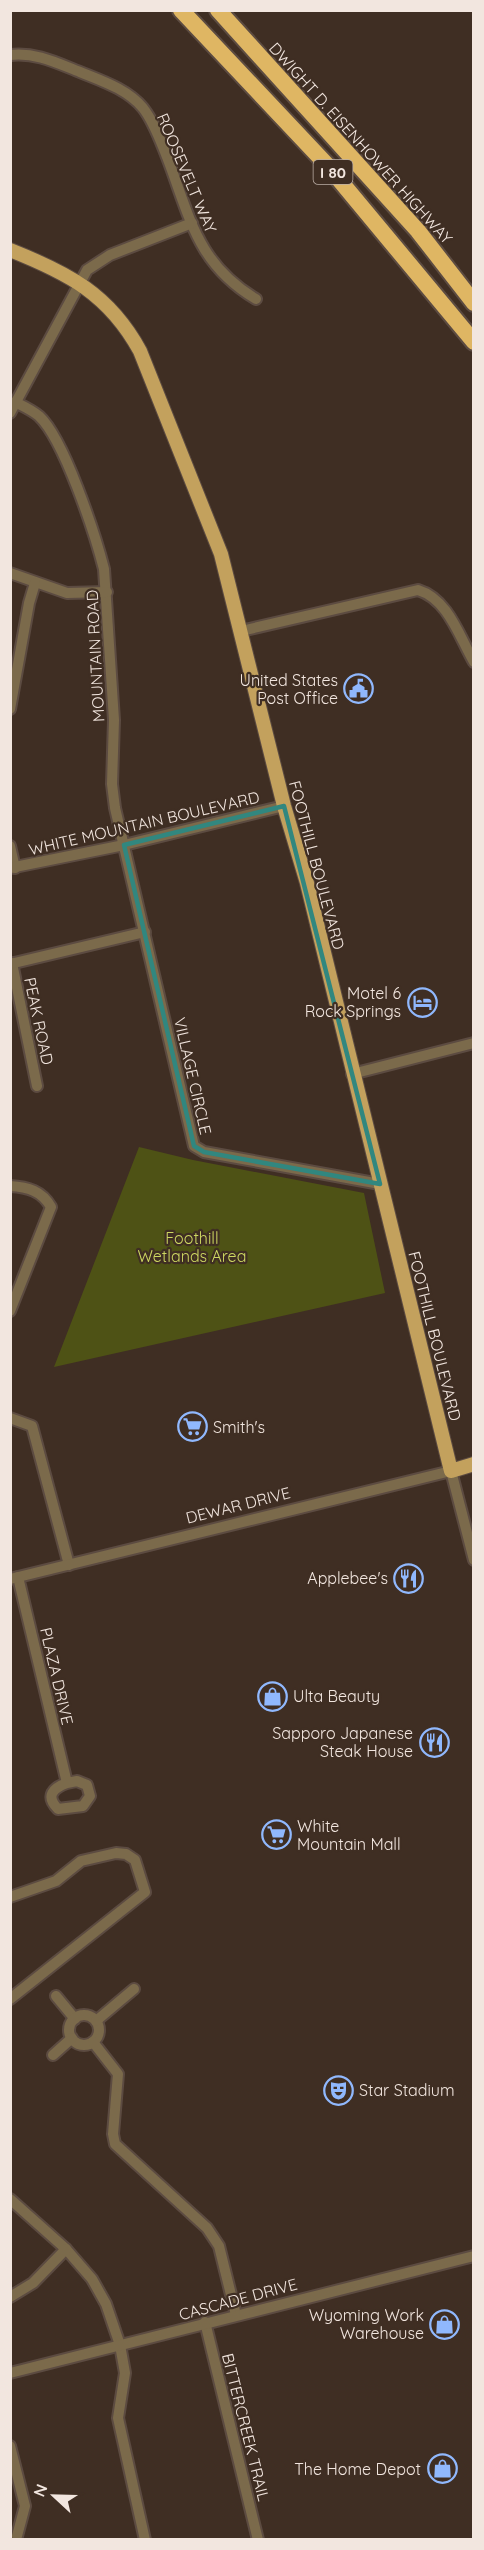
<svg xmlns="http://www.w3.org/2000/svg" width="484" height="2550" viewBox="0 0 484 2550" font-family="Quicksand,sans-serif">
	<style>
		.green { fill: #4e5215 }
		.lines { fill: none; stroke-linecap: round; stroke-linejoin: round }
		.minor-casing { stroke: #5c4b41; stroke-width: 14 }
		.major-casing { stroke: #5c4b41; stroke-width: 16 }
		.highway-casing { stroke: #5c4b41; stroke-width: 20 }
		.minor { stroke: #7b6a4b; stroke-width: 10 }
		.major { stroke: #c3a15d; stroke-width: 14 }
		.highway { stroke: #dfb663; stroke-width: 16 }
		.marked { fill: none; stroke: #31877f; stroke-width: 4.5; stroke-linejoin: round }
		.labels { text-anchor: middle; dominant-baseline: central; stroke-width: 4.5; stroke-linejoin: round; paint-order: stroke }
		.shield { fill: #3f2e23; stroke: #bcafa7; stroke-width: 1.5 }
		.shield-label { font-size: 15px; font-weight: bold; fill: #f2e6df }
		.street-label { font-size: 16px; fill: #f2e6df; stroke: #3f2e23 }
		.poi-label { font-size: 16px; fill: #f2e6df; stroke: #3f2e23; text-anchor: end }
		.park-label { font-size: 16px; fill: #cdd761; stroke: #3f2e23 }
	</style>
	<rect width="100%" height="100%" fill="#3f2e23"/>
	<!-- green -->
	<path class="green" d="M139 1147 193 1160 364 1193 385 1293 54 1367Z"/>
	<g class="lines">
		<defs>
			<g id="minor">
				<path d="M10 55C36 52 57 63 80 72 102 81 127 89 143 108 154 122 160 140 167 157 190 217 197 264 256 299"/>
				<path d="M15 402C23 406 32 410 39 416 64 439 95 534 104 569L114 720 112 784 115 808 194 1146 204 1152 380 1184"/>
				<path d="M10 413 87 270 110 255 192 223"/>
				<path d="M10 573 67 593 107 592"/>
				<path d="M241 631 418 590C448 599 459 636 474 662"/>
				<path d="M10 709 29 603 35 583"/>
				<path d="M10 846 15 868"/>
				<path d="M10 868 124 845 284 806"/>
				<path d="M12 963 37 1086"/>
				<path d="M10 964 145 932"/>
				<path d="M352 1074 474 1043"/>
				<path d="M10 1186C28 1187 42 1191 51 1207L10 1311"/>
				<path d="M10 1418 32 1426 69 1565"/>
				<path d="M18 1577 67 1783C53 1788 45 1796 58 1809L83 1806 90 1796 87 1785 77 1781 67 1783"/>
				<path d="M10 1579 451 1471 474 1560"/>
				<path d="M10 1897 56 1881 81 1861 116 1853 126 1854 135 1860 145 1892 10 1999"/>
				<path d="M56 1996 75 2019"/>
				<circle cx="84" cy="2030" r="15"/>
				<path d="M96 2021 134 1989"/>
				<path d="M93 2042 118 2074 113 2134 115 2144 207 2228 219 2246 236 2315"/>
				<path d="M53 2055 72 2038"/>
				<path d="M10 2199 66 2249 92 2279 106 2304 120 2345 125 2373 118 2418 145 2540"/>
				<path d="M10 2297 33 2283 66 2249"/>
				<path d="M205 2322 258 2540"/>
				<path d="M10 2373 474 2256"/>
				<path d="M10 2446 25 2506 17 2536"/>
			</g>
			<path id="major" d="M10 250C68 273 109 294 140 351L221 554 284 806 307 883 451 1471 474 1464"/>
			<g id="highway">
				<path d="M181 10 327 165 474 342"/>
				<path d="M218 10 418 231 474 303"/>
			</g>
		</defs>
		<!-- minor casing -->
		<use href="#minor" class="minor-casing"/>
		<!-- major casing -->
		<use href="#major" class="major-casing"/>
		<!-- highway casing -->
		<use href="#highway" class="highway-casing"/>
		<!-- minor -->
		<use href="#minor" class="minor"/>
		<!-- major -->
		<use href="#major" class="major"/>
		<!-- highway -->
		<use href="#highway" class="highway"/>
	</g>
	<!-- marked area -->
	<path class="marked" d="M284 806 380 1184 204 1152 194 1146 124 845Z"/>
	<!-- icons -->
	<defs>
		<symbol id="civic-ring" viewBox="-11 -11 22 22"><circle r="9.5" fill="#3f2e23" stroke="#90b8fd" stroke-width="1.5"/><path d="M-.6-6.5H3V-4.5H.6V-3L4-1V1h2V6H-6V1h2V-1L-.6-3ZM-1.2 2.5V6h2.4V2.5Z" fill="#90b8fd"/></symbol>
		<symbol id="hotel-ring" viewBox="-11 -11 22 22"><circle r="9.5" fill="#3f2e23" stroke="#90b8fd" stroke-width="1.5"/><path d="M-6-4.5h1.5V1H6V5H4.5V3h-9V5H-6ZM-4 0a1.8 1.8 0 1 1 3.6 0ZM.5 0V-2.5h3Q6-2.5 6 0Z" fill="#90b8fd"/></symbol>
		<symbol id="supermarket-ring" viewBox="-11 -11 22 22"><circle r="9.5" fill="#3f2e23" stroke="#90b8fd" stroke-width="1.5"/><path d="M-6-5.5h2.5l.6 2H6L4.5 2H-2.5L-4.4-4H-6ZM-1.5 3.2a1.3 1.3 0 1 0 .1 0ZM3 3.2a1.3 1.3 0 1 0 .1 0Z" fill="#90b8fd"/></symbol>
		<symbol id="restaurant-ring" viewBox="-11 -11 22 22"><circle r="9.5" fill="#3f2e23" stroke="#90b8fd" stroke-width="1.5"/><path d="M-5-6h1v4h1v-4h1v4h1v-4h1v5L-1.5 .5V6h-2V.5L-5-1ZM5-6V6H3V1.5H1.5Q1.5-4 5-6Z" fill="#90b8fd"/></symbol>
		<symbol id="shop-ring" viewBox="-11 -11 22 22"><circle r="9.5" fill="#3f2e23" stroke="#90b8fd" stroke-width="1.5"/><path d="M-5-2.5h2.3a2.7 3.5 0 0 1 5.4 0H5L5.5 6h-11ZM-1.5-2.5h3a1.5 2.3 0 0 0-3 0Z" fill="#90b8fd"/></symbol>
		<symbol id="theatre-ring" viewBox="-11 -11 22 22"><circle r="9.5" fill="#3f2e23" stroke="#90b8fd" stroke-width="1.5"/><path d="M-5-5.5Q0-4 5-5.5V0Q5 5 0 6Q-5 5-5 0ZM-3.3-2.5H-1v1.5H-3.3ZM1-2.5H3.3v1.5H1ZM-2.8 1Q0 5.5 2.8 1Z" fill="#90b8fd"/></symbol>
	</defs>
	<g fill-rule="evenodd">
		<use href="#civic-ring" x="342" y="672" width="33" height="33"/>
		<use href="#hotel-ring" x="406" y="986" width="33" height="33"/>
		<use href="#supermarket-ring" x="176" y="1410" width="33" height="33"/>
		<use href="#restaurant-ring" x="392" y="1562" width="33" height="33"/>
		<use href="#shop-ring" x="256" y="1680" width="33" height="33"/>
		<use href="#restaurant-ring" x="418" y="1726" width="33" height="33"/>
		<use href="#supermarket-ring" x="260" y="1818" width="33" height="33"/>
		<use href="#theatre-ring" x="322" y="2074" width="33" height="33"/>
		<use href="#shop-ring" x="428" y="2308" width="33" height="33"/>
		<use href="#shop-ring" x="426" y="2452" width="33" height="33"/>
	</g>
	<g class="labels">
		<!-- shield labels -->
		<rect class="shield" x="313.5" y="160" width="39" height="24" rx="4.5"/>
		<g class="shield-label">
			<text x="333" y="172">I 80</text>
		</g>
		<!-- street labels -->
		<g class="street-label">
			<text transform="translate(361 143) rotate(48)">DWIGHT D. EISENHOWER HIGHWAY</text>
			<text transform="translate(187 173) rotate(67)">ROOSEVELT WAY</text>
			<text transform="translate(95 656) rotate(-93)">MOUNTAIN ROAD</text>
			<text transform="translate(144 823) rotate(-13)">WHITE MOUNTAIN BOULEVARD</text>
			<text transform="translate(317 865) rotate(75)">FOOTHILL BOULEVARD</text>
			<text transform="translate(39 1021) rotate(78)">PEAK ROAD</text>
			<text transform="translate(193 1076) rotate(77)">VILLAGE CIRCLE</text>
			<text transform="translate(435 1336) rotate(76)">FOOTHILL BOULEVARD</text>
			<text transform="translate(238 1505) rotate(-14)">DEWAR DRIVE</text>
			<text transform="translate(57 1676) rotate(77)">PLAZA DRIVE</text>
			<text transform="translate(238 2299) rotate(-15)">CASCADE DRIVE</text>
			<text transform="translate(246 2427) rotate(76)">BITTERCREEK TRAIL</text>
		</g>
		<!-- poi labels -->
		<g class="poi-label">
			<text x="338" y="680">United States<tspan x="338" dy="18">Post Office</tspan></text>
			<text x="401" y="993">Motel 6<tspan x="401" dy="18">Rock Springs</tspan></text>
			<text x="213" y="1427" text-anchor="start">Smith's</text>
			<text x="388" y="1578">Applebee's</text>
			<text x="293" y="1696" text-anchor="start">Ulta Beauty</text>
			<text x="413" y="1733">Sapporo Japanese<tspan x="413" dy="18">Steak House</tspan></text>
			<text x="297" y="1826" text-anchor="start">White<tspan x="297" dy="18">Mountain Mall</tspan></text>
			<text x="359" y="2090" text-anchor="start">Star Stadium</text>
			<text x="424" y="2315">Wyoming Work<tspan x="424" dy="18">Warehouse</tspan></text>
			<text x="421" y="2469">The Home Depot</text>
		</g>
		<!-- park labels -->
		<g class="park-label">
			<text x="192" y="1238">Foothill<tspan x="192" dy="18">Wetlands Area</tspan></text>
		</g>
	</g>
	<!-- border -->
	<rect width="484" height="2550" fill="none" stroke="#f2e6df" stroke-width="24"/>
	<!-- north arrow -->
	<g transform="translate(54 2496) rotate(292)" stroke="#3f2e23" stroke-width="4.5" paint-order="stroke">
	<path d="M0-4.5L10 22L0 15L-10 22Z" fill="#f2e6df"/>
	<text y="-9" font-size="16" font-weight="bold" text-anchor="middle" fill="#f2e6df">N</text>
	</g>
</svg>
